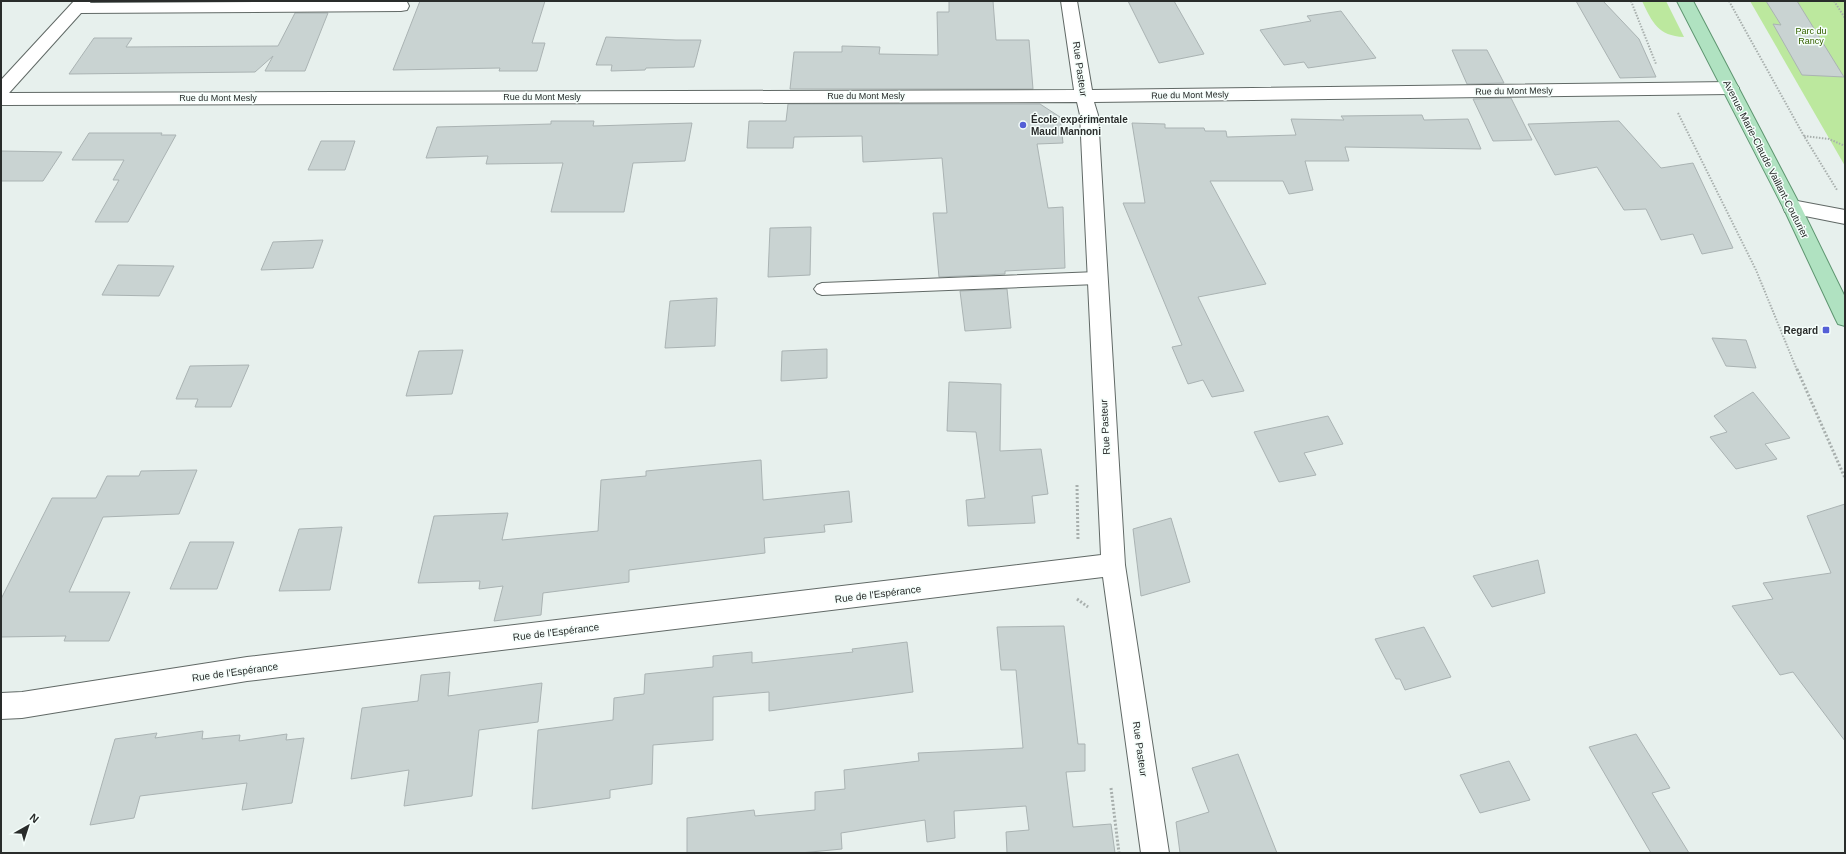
<svg xmlns="http://www.w3.org/2000/svg" width="1846" height="854" viewBox="0 0 1846 854" font-family="Helvetica,sans-serif">
	<style>
		.green { fill: #bce89e }
		.building { fill: #c9d3d2; stroke: #aab3b3 }
		.lines { fill: none; stroke-linecap: round; stroke-linejoin: round }
		.lane-casing { stroke: #616966; stroke-width: 2 }
		.street-casing { stroke: #616966; stroke-width: 2 }
		.primary-casing { stroke: #5f9671; stroke-width: 2 }
		.path-far1 { stroke: #a8afad; stroke-width: 2; stroke-dasharray: 1.5 1.5; stroke-linecap: butt }
		.path { stroke: #a8afad; stroke-width: 3; stroke-dasharray: 2 2; stroke-linecap: butt }
		.lane { fill: #fff; fill-rule: evenodd }
		.street { fill: #fff; fill-rule: evenodd }
		.primary { fill: #b0e2c1; fill-rule: evenodd }
		.poi-dot { fill: #545fd6; stroke: #f5fefb; stroke-width: 1.5 }
		.labels { text-anchor: middle; dominant-baseline: central; stroke-width: 3; stroke-linejoin: round; paint-order: stroke }
		.far-park-label { font-size: 9px; fill: #366100; stroke: #f5fefb }
		.far-street-label { font-size: 9px; fill: #292c2b; stroke: #f5fefb }
		.street-label { font-size: 10px; fill: #292c2b; stroke: #f5fefb }
		.poi-label { font-size: 10px; font-weight: bold; fill: #292c2b; stroke: #f5fefb; text-anchor: start }
	</style>
	<rect width="100%" height="100%" fill="#e7f0ed"/>
	<!-- green -->
	<g class="green">
		<path d="M1642 1H1666L1684 37C1658 36 1652 22 1642 1Z"/>
		<path d="M1750 1H1845V166Z"/>
	</g>
	<!-- building -->
	<g class="building">
		<path d="M420 1H545L532 43H545L537 71H499L500 68 393 70Z"/>
		<path d="M949 1H993L996 40H1029L1033 89H790L794 52H842V46L880 47 879 54 938 55 937 12H949Z"/>
		<path d="M1128 1H1174L1204 54 1159 63Z"/>
		<path d="M1576 1H1603L1639 39 1656 77 1620 78Z"/>
		<path d="M1766 1H1797L1844 77 1802 75 1773 24 1781 25Z"/>
		<path d="M1341 11 1376 58 1308 68 1304 62 1284 65 1260 30 1311 21 1307 16Z"/>
		<path d="M295 13H328L305 71H265L273 56 255 72 69 74 94 38H132L126 47 278 46Z"/>
		<path d="M606 37 676 40H701L694 67 646 68 645 70 611 71 612 65H596Z"/>
		<path d="M1452 50H1487L1504 83 1467 84Z"/>
		<path d="M1511 98 1532 140 1493 141 1473 99Z"/>
		<path d="M788 104H1040L1060 117 1063 143 1037 144 1048 208 1063 207 1065 268 1005 271V274L939 277 933 213H947L942 158 863 162 862 136 794 137 793 148H747L749 121H786Z"/>
		<path d="M1422 115 1424 120 1468 119 1481 149 1345 147 1349 161H1305L1313 190 1289 194 1283 181H1210L1266 284 1198 297 1244 391 1212 397 1203 380 1188 384 1172 347 1182 345 1123 203H1145L1132 123 1165 124V128H1204L1205 131H1226L1227 137 1296 135 1291 119 1344 120 1341 116Z"/>
		<path d="M551 121H594L593 126 692 123 685 161 633 163 624 212H551L563 163 486 164 488 156 426 158 437 127 551 124Z"/>
		<path d="M1619 121 1661 168 1693 163 1733 248 1702 254 1693 234 1661 240 1646 209 1624 210 1597 167 1555 175 1528 124Z"/>
		<path d="M89 133H162L161 135H176L128 222H95L119 180H113L124 160H72Z"/>
		<path d="M321 141H355L345 170H308Z"/>
		<path d="M1 151 62 152 43 181H1Z"/>
		<path d="M811 227 810 275 768 277 770 228Z"/>
		<path d="M323 240 313 268 261 270 273 242Z"/>
		<path d="M118 265 174 266 159 296 102 295Z"/>
		<path d="M1007 289 1011 328 965 331 960 291Z"/>
		<path d="M717 298 715 346 665 348 670 301Z"/>
		<path d="M1712 338 1746 340 1756 368 1726 366Z"/>
		<path d="M827 349V378L781 381 782 351Z"/>
		<path d="M463 350 452 394 406 396 419 351Z"/>
		<path d="M249 365 231 407H195L198 399H176L190 366Z"/>
		<path d="M949 382 1001 384 1000 451 1041 449 1048 494 1032 496 1035 523 968 526 966 500 985 498 976 432 947 431Z"/>
		<path d="M1753 392 1790 438 1765 444 1777 459 1736 469 1710 437 1727 432 1714 416Z"/>
		<path d="M1328 416 1343 444 1304 453 1316 475 1279 482 1254 432Z"/>
		<path d="M761 460 763 500 849 491 852 522 824 525 825 532 764 538 765 553 629 570V582L543 593 541 615 494 621 503 586 479 589 480 581 418 583 434 516 508 513 502 540 598 531 601 480 646 476V471Z"/>
		<path d="M197 470 179 514 103 517 69 592H130L109 641H64L66 636 1 637V599L52 498H96L107 476H139L141 471Z"/>
		<path d="M1845 504V741L1793 672 1780 675 1732 606 1773 599 1763 583 1831 573 1807 516Z"/>
		<path d="M1171 518 1190 582 1141 596 1133 529Z"/>
		<path d="M342 527 330 590 279 591 299 529Z"/>
		<path d="M190 542H234L217 589H170Z"/>
		<path d="M1538 560 1545 593 1492 607 1473 576Z"/>
		<path d="M1064 626 1078 744H1085V771L1066 772 1073 827 1111 824 1115 853H1007L1006 832 1029 830 1026 806 954 811 955 838 927 842 925 820 841 833 842 849 800 853H687V818L754 810 755 816 815 810V792L845 789 844 770 919 761 918 753 1023 748 1016 670H1001L997 627Z"/>
		<path d="M1424 627 1451 677 1405 690 1400 679H1396L1375 639Z"/>
		<path d="M907 642 913 692 769 711V692L713 697V740L653 745 652 784 610 790V798L532 809 538 730 613 720 614 698 644 694 645 674 713 667V656L752 652V663L853 652 852 649Z"/>
		<path d="M450 672 448 696 542 683 538 722 479 730 472 796 404 806 409 770 351 779 362 708 418 701 421 675Z"/>
		<path d="M203 731 202 739 240 735 239 741 287 734 286 740 304 738 292 803 242 810 247 783 140 796 134 818 90 825 115 739 157 733 155 738Z"/>
		<path d="M1636 734 1670 788 1652 793 1689 853H1651L1589 747Z"/>
		<path d="M1238 754 1277 853H1180L1176 822 1209 812 1192 768Z"/>
		<path d="M1509 761 1530 800 1480 813 1460 775Z"/>
	</g>
	<g class="lines">
		<defs>
			<path id="lane" d="M1097 272 1102 274 1105 278 1102 282 1097 284 822 295 817 293 814 289 817 285 822 283Z"/>
			<g id="street">
				<path d="M74 1H91L90 3 401 1 407 2 409 6 407 10 401 11 81 13 9 93 1074 90 1061 1H1077L1092 90 1730 82 1736 84 1739 88 1736 92 1730 94 1094 102 1098 115 1125 565 1169 853H1141L1103 577 247 681 22 718 1 719V693L22 692 247 657 1101 555 1080 115 1077 102 1 105V80Z"/>
				<path d="M1792 200 1845 210V224L1785 212 1783 207 1785 202Z"/>
			</g>
			<path id="primary" d="M1677 1H1693L1801 207 1845 297V326L1838 324 1835 318 1783 207Z"/>
		</defs>
		<!-- lane casing -->
		<use href="#lane" class="lane-casing"/>
		<!-- street casing -->
		<use href="#street" class="street-casing"/>
		<!-- primary casing -->
		<use href="#primary" class="primary-casing"/>
		<!-- path-far1 -->
		<g class="path-far1">
			<path d="M1631 1 1656 64"/>
			<path d="M1729 1 1804 136 1837 190"/>
			<path d="M1834 1 1845 18"/>
			<path d="M1678 113 1756 270 1797 370"/>
			<path d="M1804 136 1829 139 1845 146"/>
		</g>
		<!-- path -->
		<g class="path">
			<path d="M1797 369 1845 478"/>
			<path d="M1077 485 1078 540"/>
			<path d="M1077 599 1088 607"/>
			<path d="M1111 788 1119 853"/>
		</g>
		<!-- lane -->
		<use href="#lane" class="lane"/>
		<!-- street -->
		<use href="#street" class="street"/>
		<!-- primary -->
		<use href="#primary" class="primary"/>
	</g>
	<!-- markers -->
	<g class="poi-dot">
		<circle cx="1023" cy="125" r="4"/>
		<rect x="1822" y="326" width="8" height="8" rx="2"/>
	</g>
	<g class="labels">
		<!-- far-park labels -->
		<g class="far-park-label">
			<text x="1811" y="31">Parc du<tspan x="1811" dy="10">Rancy</tspan></text>
		</g>
		<!-- far-street labels -->
		<g class="far-street-label">
			<text transform="translate(1514 91) rotate(-1)">Rue du Mont Mesly</text>
			<text transform="translate(1190 95) rotate(-1)">Rue du Mont Mesly</text>
			<text x="866" y="96">Rue du Mont Mesly</text>
			<text x="542" y="97">Rue du Mont Mesly</text>
			<text x="218" y="98">Rue du Mont Mesly</text>
		</g>
		<!-- street labels -->
		<g class="street-label">
			<text transform="translate(1080 69) rotate(82)">Rue Pasteur</text>
			<text transform="translate(1766 159) rotate(63)">Avenue Marie-Claude Vaillant-Couturier</text>
			<text transform="translate(1105 427) rotate(-93)">Rue Pasteur</text>
			<text transform="translate(878 594) rotate(-7)">Rue de l'Espérance</text>
			<text transform="translate(556 632) rotate(-7)">Rue de l'Espérance</text>
			<text transform="translate(235 672) rotate(-8)">Rue de l'Espérance</text>
			<text transform="translate(1140 749) rotate(82)">Rue Pasteur</text>
		</g>
		<!-- poi labels -->
		<g class="poi-label">
			<text x="1031" y="119">École expérimentale<tspan x="1031" dy="12">Maud Mannoni</tspan></text>
			<text x="1818" y="330" text-anchor="end">Regard</text>
		</g>
	</g>
	<!-- border -->
	<rect width="1846" height="854" fill="none" stroke="#292c2b" stroke-width="4"/>
	<!-- north arrow -->
	<g transform="translate(28 826) rotate(39)" stroke="#f5fefb" stroke-width="3" paint-order="stroke">
	<path d="M0-3L7 15L0 10L-7 15Z" fill="#292c2b"/>
	<text y="-6" font-size="11" font-weight="bold" text-anchor="middle" fill="#292c2b">N</text>
	</g>
</svg>
